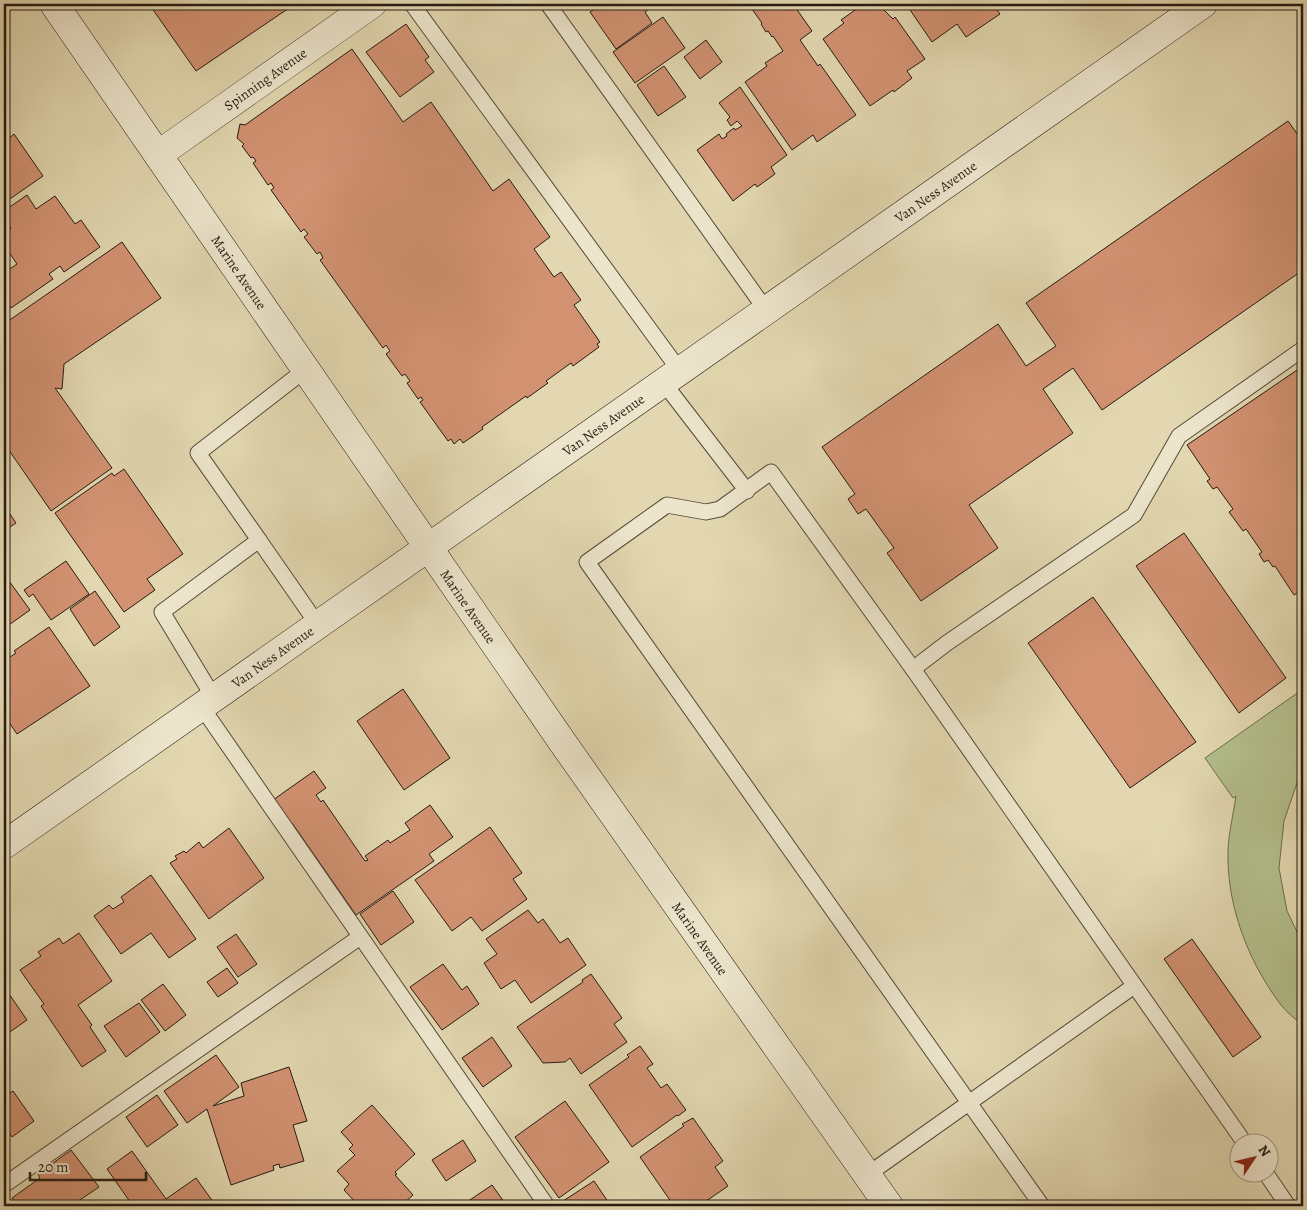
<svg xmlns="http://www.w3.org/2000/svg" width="1307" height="1210" viewBox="0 0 1307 1210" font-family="Alegreya,serif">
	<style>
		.green { fill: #b3be8b; stroke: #6c6c4e }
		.building { fill: #d29272; stroke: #261b12 }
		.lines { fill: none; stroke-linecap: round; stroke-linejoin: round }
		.service-casing { stroke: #554a3a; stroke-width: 17 }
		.minor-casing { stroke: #554a3a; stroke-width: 29 }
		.secondary-casing { stroke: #261b12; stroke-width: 29 }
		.service { stroke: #ece5cc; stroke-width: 15 }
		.minor { stroke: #ece5cc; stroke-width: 28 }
		.secondary { stroke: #ece5cc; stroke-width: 28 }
		.labels { text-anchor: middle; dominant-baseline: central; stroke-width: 4.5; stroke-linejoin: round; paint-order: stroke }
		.street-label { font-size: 14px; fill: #261b12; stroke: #ece5cc }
	</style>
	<rect width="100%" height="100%" fill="#e2d7b0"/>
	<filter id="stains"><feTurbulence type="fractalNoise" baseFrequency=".004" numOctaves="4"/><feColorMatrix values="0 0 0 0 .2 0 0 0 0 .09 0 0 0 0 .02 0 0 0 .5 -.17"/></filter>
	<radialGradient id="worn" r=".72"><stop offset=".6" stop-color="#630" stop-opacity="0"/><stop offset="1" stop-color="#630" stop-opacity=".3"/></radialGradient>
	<!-- green -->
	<path class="green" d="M1303 689V773L1297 783 1284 821 1279 868 1287 911 1303 944V1026C1296 1019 1287 1013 1281 1005 1250 964 1229 912 1228 860 1227 839 1233 817 1236 796L1233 798 1205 758Z"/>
	<!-- building -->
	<g class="building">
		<path d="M149 4H295L196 71Z"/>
		<path d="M593 4H656L645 12 652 23 616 49 590 12 596 8Z"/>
		<path d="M751 4H793L812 31 800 40 818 66 820 64 856 115 817 142 813 135 792 150 745 82 767 66 765 63 783 51 773 36 772 37 768 31 766 32 761 24 762 23 749 5Z"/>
		<path d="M906 4H993L1000 14 966 37 957 24 932 42Z"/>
		<path d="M879 5 893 19 895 17 925 59 907 71 912 78 894 92 893 90 870 106 823 39 844 23 841 20 858 8Z"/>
		<path d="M663 17 685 48 635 83 613 52Z"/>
		<path d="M406 24 429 57 425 60 434 72 400 97 366 52Z"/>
		<path d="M706 40 722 62 700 79 684 57Z"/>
		<path d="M352 49 403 122 431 102 493 191 509 179 550 237 534 249 554 277 561 272 581 300 574 305 600 342 597 344 599 347 573 366 571 363 546 381 548 383 527 398 526 396 482 427 483 429 463 443 460 439 454 444 451 439 448 441 420 402 423 400 421 397 418 399 407 383 410 381 405 374 402 376 386 354 390 351 386 345 383 348 320 260 323 258 320 252 317 254 304 237 308 234 304 229 301 232 271 190 274 188 271 183 268 185 253 163 256 161 253 157 251 158 242 146 244 144 237 138 240 124 245 125Z"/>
		<path d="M664 66 686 97 658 116 637 85Z"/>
		<path d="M740 87 787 155 771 167 775 174 757 187 755 184 733 201 697 150 719 134 722 139 727 136 726 134 734 128 735 130 742 126 737 121 731 126 727 120 730 117 719 103Z"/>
		<path d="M1288 121 1303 142V270L1102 410 1073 368 1043 389 1073 433 969 505 998 548 921 601 887 553 894 548 866 509 858 514 848 499 855 494 822 447 998 324 1026 366 1056 346 1026 303Z"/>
		<path d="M4 132 8 139 14 134 43 176 4 203Z"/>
		<path d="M27 195 36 209 55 196 75 224 81 220 100 247 64 272 60 266 49 274 53 279 11 308 4 297V273L17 264 4 245 10 241 4 232 11 228 4 218V211Z"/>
		<path d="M122 242 161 298 64 364 62 389 55 388 112 468 51 511 4 443V324Z"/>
		<path d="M1303 366V589L1294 595 1275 566 1273 567 1268 560 1264 562 1259 554 1262 552 1246 529 1243 531 1229 512 1233 509 1217 487 1213 489 1207 481 1210 479 1187 445Z"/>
		<path d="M124 469 183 554 147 579 155 590 124 612 55 513 112 473 114 476Z"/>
		<path d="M4 505 16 523 4 531Z"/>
		<path d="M1184 533 1286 678 1239 713 1136 566Z"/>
		<path d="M66 561 89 594 51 620 33 594 29 597 24 590Z"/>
		<path d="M4 574 30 610 6 627 4 624Z"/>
		<path d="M95 591 120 627 94 646 70 609Z"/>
		<path d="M1093 597 1196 742 1130 788 1028 643Z"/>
		<path d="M49 627 90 686 17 734 4 715V661L16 653 14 651Z"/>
		<path d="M403 689 450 758 404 790 357 721Z"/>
		<path d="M314 771 326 788 316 795 321 802 323 800 365 861 368 860 365 856 388 840 390 843 410 830 405 823 430 805 453 837 429 854 434 861 356 915 292 823 290 825 273 800Z"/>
		<path d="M490 827 522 873 513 879 527 899 482 931 471 917 452 931 415 880Z"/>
		<path d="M229 828 264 878 209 919 170 863 177 859 175 856 184 851 186 853 199 842 203 848Z"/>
		<path d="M151 875 196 939 169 958 151 933 121 954 94 916 109 905 113 909 124 902 121 897Z"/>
		<path d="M393 891 414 922 381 945 360 914Z"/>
		<path d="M528 910 538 923 543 919 560 943 568 938 586 965 531 1003 515 980 501 989 484 963 497 954 486 939Z"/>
		<path d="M79 933 112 981 78 1005 92 1025 90 1027 106 1051 82 1067 41 1006 44 1004 20 970 41 956 38 952 59 938 63 944Z"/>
		<path d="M236 934 257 964 238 977 217 947Z"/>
		<path d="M1192 939 1261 1037 1233 1057 1164 959Z"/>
		<path d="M443 964 462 990 467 986 479 1004 442 1030 410 987Z"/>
		<path d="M227 968 238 983 218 997 207 982Z"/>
		<path d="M591 974 622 1018 614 1024 627 1042 581 1074 570 1058 565 1062 543 1063 517 1027 583 982 582 980Z"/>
		<path d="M4 983 6 987 5 988 27 1020 4 1036Z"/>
		<path d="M163 984 186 1015 165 1031 141 1000Z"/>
		<path d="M139 1003 160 1032 126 1057 104 1026Z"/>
		<path d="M492 1037 512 1066 483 1087 462 1058Z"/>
		<path d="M640 1046 653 1064 647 1068 661 1088 667 1084 686 1110 678 1116 677 1115 632 1147 589 1085 629 1057 627 1055Z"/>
		<path d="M216 1055 239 1087 213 1106 244 1096 241 1083 289 1067 307 1121 293 1125 304 1161 280 1168 279 1164 273 1166 274 1170 231 1185 207 1109 187 1123 164 1091Z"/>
		<path d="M13 1091 34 1121 12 1137 4 1125V1097Z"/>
		<path d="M157 1095 178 1125 147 1147 126 1117Z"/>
		<path d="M565 1101 609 1162 559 1198 515 1137Z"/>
		<path d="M372 1105 415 1154 395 1172 397 1174 395 1175 413 1195 401 1206H359L344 1190 349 1184 337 1171 355 1155 349 1149 353 1145 341 1132Z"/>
		<path d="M693 1118 723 1161 715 1167 728 1186 699 1206H674L640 1157 684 1126 682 1124Z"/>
		<path d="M463 1140 476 1161 446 1181 432 1160Z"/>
		<path d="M71 1150 99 1187 77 1202 79 1204 76 1206H19L12 1198 40 1178 38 1174Z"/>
		<path d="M132 1151 166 1199 196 1178 216 1206H133L107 1169Z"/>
		<path d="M594 1181 611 1206H567L563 1201Z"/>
		<path d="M492 1185 507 1206H461Z"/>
	</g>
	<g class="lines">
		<defs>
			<g id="service">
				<path d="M412 4 680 371"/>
				<path d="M548 4 766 310"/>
				<path d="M663 382 747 491"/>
				<path d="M259 540 318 625"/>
				<path d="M913 669 947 643 1134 515 1179 436 1303 349"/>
				<path d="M214 698 162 612 259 540 198 453 305 370"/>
				<path d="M201 706 547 1206"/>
				<path d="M1265 1172 1288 1206"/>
				<path d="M867 1175 1134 986"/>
				<path d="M4 1185 360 937"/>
				<path d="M1042 1206 587 562 667 505 706 512 720 509 771 472 913 669 1244 1142"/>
			</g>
			<g id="minor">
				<path id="s1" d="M159 154 372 4"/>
			</g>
			<g id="secondary">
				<path id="s2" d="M54 4C225 249 392 498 563 743 671 898 780 1052 889 1206"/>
				<path id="s3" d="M4 845 1203 4"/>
			</g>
		</defs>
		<!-- service casing -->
		<use href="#service" class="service-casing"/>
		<!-- minor casing -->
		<use href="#minor" class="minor-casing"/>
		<!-- secondary casing -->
		<use href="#secondary" class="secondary-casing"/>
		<!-- service -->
		<use href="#service" class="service"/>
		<!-- minor -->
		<use href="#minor" class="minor"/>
		<!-- secondary -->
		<use href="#secondary" class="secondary"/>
	</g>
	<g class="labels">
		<!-- street labels -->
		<g class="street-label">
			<text stroke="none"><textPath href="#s1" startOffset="130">Spinning Avenue</textPath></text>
			<text stroke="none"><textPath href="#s3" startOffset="1138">Van Ness Avenue</textPath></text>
			<text stroke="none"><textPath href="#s2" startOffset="326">Marine Avenue</textPath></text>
			<text stroke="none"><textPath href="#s3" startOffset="732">Van Ness Avenue</textPath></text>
			<text stroke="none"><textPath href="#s2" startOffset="731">Marine Avenue</textPath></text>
			<text stroke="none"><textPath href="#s3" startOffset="328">Van Ness Avenue</textPath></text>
			<text stroke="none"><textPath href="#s2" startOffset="1136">Marine Avenue</textPath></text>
		</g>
	</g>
	<!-- margin -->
	<rect width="1307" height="1210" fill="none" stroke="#e2d7b0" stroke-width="20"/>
	<rect x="5" y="5" width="1297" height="1200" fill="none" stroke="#261b12" stroke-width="2.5"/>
	<rect x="10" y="10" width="1287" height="1190" fill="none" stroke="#261b12"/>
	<!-- north arrow -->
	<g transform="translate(1254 1158) rotate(55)"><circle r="24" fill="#ece5cc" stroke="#9d9482"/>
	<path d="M0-4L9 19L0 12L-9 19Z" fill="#8f2418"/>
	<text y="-8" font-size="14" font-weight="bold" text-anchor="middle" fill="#261b12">N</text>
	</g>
	<!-- scale -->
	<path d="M30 1172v8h116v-8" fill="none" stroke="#261b12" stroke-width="2.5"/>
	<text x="38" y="1172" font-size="15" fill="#261b12" stroke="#ece5cc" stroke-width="4" paint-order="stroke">20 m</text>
	<rect width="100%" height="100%" filter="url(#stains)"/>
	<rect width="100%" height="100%" fill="url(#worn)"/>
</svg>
